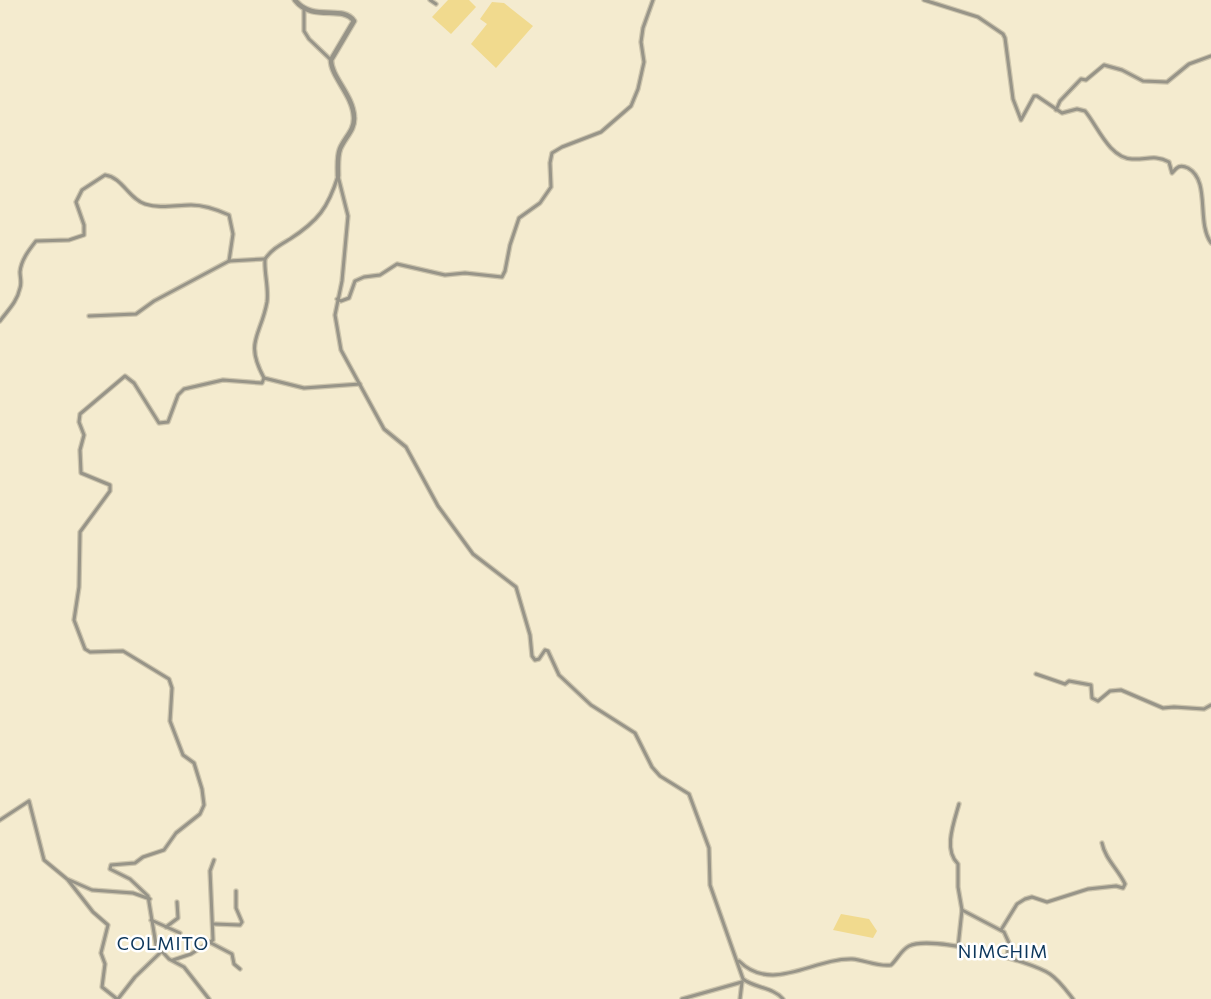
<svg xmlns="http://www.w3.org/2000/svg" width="1211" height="999" viewBox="0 0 1211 999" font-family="Commissioner,sans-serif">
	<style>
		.green { fill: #f1da8e }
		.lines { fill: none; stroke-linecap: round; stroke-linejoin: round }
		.minor-casing { stroke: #cdc5ad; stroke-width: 5.5 }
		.tertiary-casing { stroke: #cdc5ad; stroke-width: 7 }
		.minor { stroke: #979488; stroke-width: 3 }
		.tertiary { stroke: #979488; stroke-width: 4.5 }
		.labels { text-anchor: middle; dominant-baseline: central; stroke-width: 5; stroke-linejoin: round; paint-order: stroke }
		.quarter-label { font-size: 18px; letter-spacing: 1px; fill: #0c365b; stroke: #fff }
	</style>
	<rect width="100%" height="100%" fill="#f4ebcf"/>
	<!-- green -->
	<g class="green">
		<path d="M448 0H469L476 7 451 34 432 17Z"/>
		<path d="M492 2 504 3 533 26 496 68 471 44 487 24 480 19Z"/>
		<path d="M841 914 869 919 877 931 873 938 833 930Z"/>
	</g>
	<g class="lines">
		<defs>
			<g id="minor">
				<path d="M430 0 436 4"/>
				<path d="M924 0 978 17 1003 34 1005 38 1013 99 1021 120 1034 96H1037L1062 113 1077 109 1085 111C1097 125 1109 158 1132 159 1146 160 1155 154 1169 162L1172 173C1177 167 1180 164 1188 168 1211 181 1196 222 1211 243"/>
				<path d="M304 10V31L309 39 331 60"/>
				<path d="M1056 110 1060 101 1081 79 1086 80 1104 65 1122 70 1143 81 1167 82 1189 64 1211 56"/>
				<path d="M338 176 348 216 342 281 335 315 341 350 384 429 406 447 438 506 473 554 516 587 530 635 532 656 535 660 539 659 545 650 548 651 559 675 591 705 635 733 652 767 660 776 689 794 709 848 710 885 743 979C754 988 773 987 783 999"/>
				<path d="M337 299 341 301 349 298 355 281 364 277 380 275 397 264 445 275 465 273 502 277 505 271 510 245 519 218 540 203 551 187 550 163 552 153 562 147 601 132 631 106 638 89 644 62 641 42 643 28 653 0"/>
				<path d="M89 316 136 314 154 301 229 261 265 259"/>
				<path d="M0 321C8 310 17 302 20 288 22 283 20 277 20 272 21 260 29 250 36 241L69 240 84 235V225L76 202 82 190 105 175C122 177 129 199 145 204 160 209 176 205 191 205 203 205 218 210 229 215L233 234 229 261"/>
				<path d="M264 378 304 388 360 384"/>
				<path d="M1036 674 1065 684 1069 681 1091 685 1092 698 1098 701 1110 691 1121 690 1163 708 1174 707 1204 709 1211 705"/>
				<path d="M0 820 29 801 44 860 67 879 92 890 133 893 150 899"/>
				<path d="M68 880 93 912 108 925 101 953 105 964 102 987 117 999"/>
				<path d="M962 910 1004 932 1009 943 1007 957"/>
				<path d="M151 920 180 933"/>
				<path d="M214 924 240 925 242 922 236 908V891"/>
				<path d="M166 927 178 918 177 902"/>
				<path d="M1001 930 1017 904 1025 899 1032 897 1047 902 1088 889 1116 886 1123 888 1125 884C1118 869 1105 859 1102 843"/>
				<path d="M211 943 232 954 234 964 240 969"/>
				<path d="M958 947 962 910 958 887V864C943 850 954 822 959 804"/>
				<path d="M173 960 191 954 213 940 210 871 214 860"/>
				<path d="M739 961C772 994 813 958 852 959 865 960 878 967 891 965 897 960 901 950 909 946 931 935 1029 960 1050 974 1059 980 1066 990 1073 999"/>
				<path d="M118 999 135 977 161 952"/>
				<path d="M209 999 184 967 169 959 156 945 148 896 130 879 110 869 111 865 135 863 143 857 164 850 176 833 200 814 204 805 202 789 194 763 183 755 170 721 172 688 169 679 123 651 90 652 85 649 74 620 79 587 80 532 110 491V485L81 473 80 450 84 435 79 422 80 414 125 376 134 383 159 423 168 422 178 395 184 389 223 380 262 383 264 378C244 341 261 336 267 302 269 288 264 273 265 259 272 249 280 245 290 239 318 221 328 208 338 176"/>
				<path d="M682 999 742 982"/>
				<path d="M740 999 742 982"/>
			</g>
			<path id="tertiary" d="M295 0C313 23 342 4 354 21L331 60C331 77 353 95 354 117 355 130 345 137 340 149 337 157 338 167 338 176"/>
		</defs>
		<!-- minor casing -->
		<use href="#minor" class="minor-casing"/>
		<!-- tertiary casing -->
		<use href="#tertiary" class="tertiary-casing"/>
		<!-- minor -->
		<use href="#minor" class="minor"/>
		<!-- tertiary -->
		<use href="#tertiary" class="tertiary"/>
	</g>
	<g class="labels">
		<!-- quarter labels -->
		<g class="quarter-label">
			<text x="163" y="943">COLMITO</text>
			<text x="1003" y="951">NIMCHIM</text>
		</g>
	</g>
</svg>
